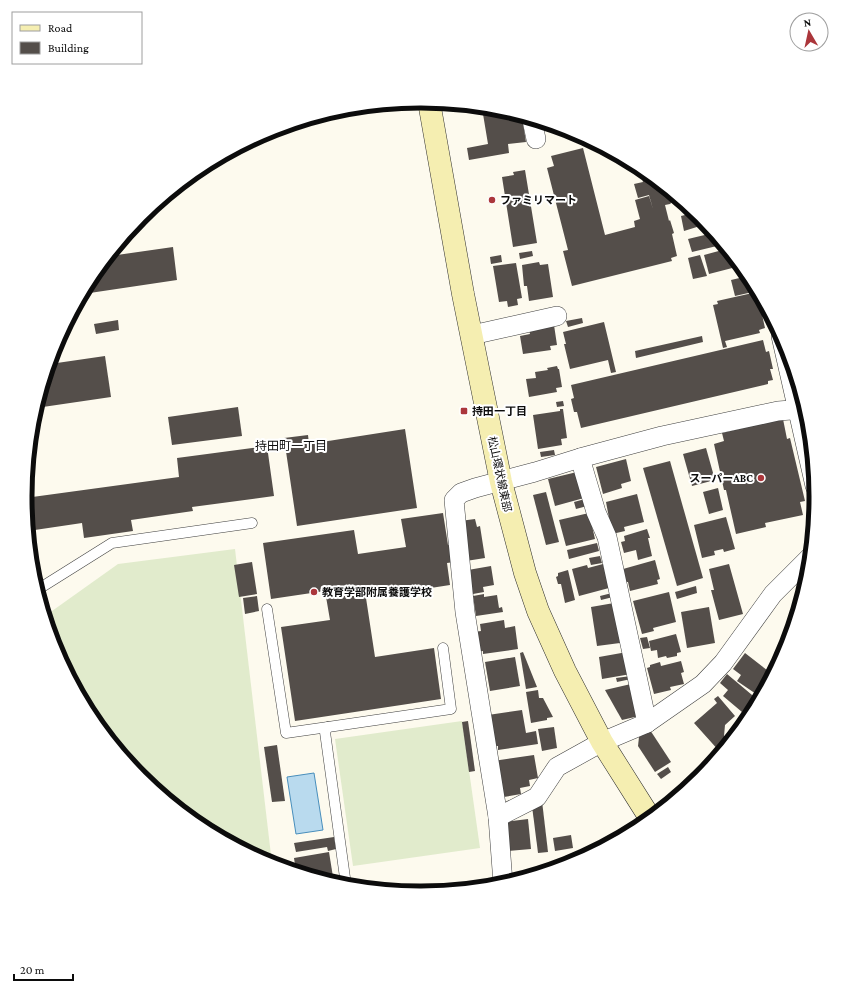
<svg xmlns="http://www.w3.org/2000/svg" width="841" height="994" viewBox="0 0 841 994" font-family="'Crimson Pro','Noto Sans JP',serif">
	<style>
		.pitch { fill: #e1ebcc }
		.water { fill: #b9daee; stroke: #488ebc }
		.building { fill: #544e4a }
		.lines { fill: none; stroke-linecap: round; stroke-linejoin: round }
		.lane-casing { stroke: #3f3f3f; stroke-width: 11 }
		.street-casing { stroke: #3f3f3f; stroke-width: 20 }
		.secondary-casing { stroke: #2e2e2e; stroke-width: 23 }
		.lane { stroke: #fff; stroke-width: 10 }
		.street { stroke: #fff; stroke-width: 19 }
		.secondary { stroke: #f5eeb1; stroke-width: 22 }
		.poi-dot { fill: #ab363b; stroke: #fff; stroke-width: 1.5 }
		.labels { text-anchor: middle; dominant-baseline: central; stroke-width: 4; stroke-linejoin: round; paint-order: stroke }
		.poi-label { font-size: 11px; font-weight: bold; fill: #0c0c0c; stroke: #fff; text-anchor: start }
		.street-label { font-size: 11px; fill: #0c0c0c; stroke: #fff }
		.neighbourhood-label { font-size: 12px; fill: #0c0c0c; stroke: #fff }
		.rim { fill: none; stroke: #0c0c0c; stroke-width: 5 }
	</style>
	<rect width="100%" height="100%" fill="#fdfaee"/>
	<!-- pitch -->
	<g class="pitch">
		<path d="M235 549 271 855 259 857 201 826 141 776 92 717 55 648 45 616 118 564Z"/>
		<path d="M462 721 480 848 353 866 335 739Z"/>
	</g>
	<!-- water -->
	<path class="water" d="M314 773 323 830 296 834 287 777Z"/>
	<!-- building -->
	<g class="building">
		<path d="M385 105 386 110 337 118 336 111 344 109Z"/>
		<path d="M482 108 498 109 522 117 526 142 508 144 509 153 469 160 467 148 488 144Z"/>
		<path d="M583 148 605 235 635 227 634 221 640 219 635 200 649 196 653 209 649 195 638 198 634 184 643 182 639 168 634 170 632 164 640 168 676 198 670 204 665 205 669 221 670 220 674 233 672 234 677 256 671 258 672 261 572 286 563 251 568 250 547 168 554 166 551 156Z"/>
		<path d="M525 170 537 243 513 247 502 177 514 175 513 172Z"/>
		<path d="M682 203 702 219 699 220 700 226 684 231 681 216 685 215Z"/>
		<path d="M713 233 720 241 721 245 692 252 688 239Z"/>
		<path d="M173 247 177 280 83 294 92 277 110 255V256Z"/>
		<path d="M726 249 740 266 709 274 704 255Z"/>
		<path d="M532 251 533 256 520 259 519 253Z"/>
		<path d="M501 255 502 262 491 264 490 257Z"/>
		<path d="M700 255 707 276 693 279 688 258Z"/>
		<path d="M539 262 540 265 548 264 553 297 529 301 527 286H524L522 265Z"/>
		<path d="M516 263 522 298 517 299 518 305 508 307 507 301 499 302 493 266Z"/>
		<path d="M748 276 757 291 735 296 731 280Z"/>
		<path d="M757 292 765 328 759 330 760 333 725 341 727 347 723 348 713 305 718 304 717 301Z"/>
		<path d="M582 318 583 323 568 327 566 321Z"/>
		<path d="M118 320 119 330 96 334 94 324Z"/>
		<path d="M604 322 616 372 611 373 608 360 570 369 564 344H566L563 332Z"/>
		<path d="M554 325 557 345 550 346 551 350 523 354 520 336 530 334 529 330Z"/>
		<path d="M702 336 703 342 636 358 635 351Z"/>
		<path d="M763 340 766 352 769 351 773 369H770L773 380 768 381V384L581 428 577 412H574L571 399 574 398 571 385Z"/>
		<path d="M105 356 111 397 36 408 50 364Z"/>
		<path d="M557 366 558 369H559L562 387 556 388 557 392 529 397 526 379 536 378 535 372 548 370 547 368Z"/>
		<path d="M563 401 564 406 557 407 556 402Z"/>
		<path d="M238 407 242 436 172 445 168 417Z"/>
		<path d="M560 409H563L567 438 561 439 562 445 538 449 533 415 560 411Z"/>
		<path d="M783 419 787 439 790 438 805 501 800 502 803 515 765 523 766 527 736 534 726 490H724L714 444 724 441 722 433Z"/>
		<path d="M405 429 417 508 297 526 284 438 308 435 309 444Z"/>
		<path d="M267 446 274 496 192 507 193 511 131 520 133 531 84 538 82 523 28 531 25 498 179 477 177 458Z"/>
		<path d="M706 448 715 480 692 486 683 454Z"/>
		<path d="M554 450 555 455 541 457 540 452Z"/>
		<path d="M626 459 631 481 621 484 622 488 603 494 596 467Z"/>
		<path d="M670 461 703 578 677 586 643 468Z"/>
		<path d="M577 472 584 498 555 506 548 479Z"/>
		<path d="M718 488 723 510 709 514 703 492Z"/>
		<path d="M546 492 559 542 546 545 533 495Z"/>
		<path d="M637 494 644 522 624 527 625 531 612 534 606 502Z"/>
		<path d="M585 499 587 506 576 509 574 502Z"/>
		<path d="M443 513 448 545 452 544 455 562 447 563 450 585 366 598 375 657 434 648 441 699 295 721 281 627 330 620 325 591 271 599 263 543 354 530 358 554 406 547 401 519Z"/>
		<path d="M589 513 595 539 566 546 559 520Z"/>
		<path d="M726 517 735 549 724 552 723 549 714 551 715 555 702 558 694 525Z"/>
		<path d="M475 519 477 527 480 526 485 558 466 561 460 521Z"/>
		<path d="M647 529 650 538H648L652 556 638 560 636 550 624 553 621 542 625 541 624 536Z"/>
		<path d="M597 543 599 551 569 559 567 550Z"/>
		<path d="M600 556 602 563 591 565 589 558Z"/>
		<path d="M655 560 660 579 657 580 658 584 630 591 628 582H626L623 569Z"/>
		<path d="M252 562 257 594 239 597 234 565Z"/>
		<path d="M603 564 609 588 579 596 572 569 587 565 588 568Z"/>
		<path d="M729 564 743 614 719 620 711 590H714L709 569Z"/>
		<path d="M491 566 494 585 483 587 484 592 473 594 468 570Z"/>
		<path d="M568 570 575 600 565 603 561 584H558L556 577 558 576V573Z"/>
		<path d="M696 586 697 593 677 599 675 592Z"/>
		<path d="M669 592 676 622 653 628 654 631 642 634 633 601Z"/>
		<path d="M612 593 613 597 601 600 600 596Z"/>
		<path d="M484 594V597L497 595 499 608 502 607 503 612 476 616 473 596Z"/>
		<path d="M257 596 259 611 245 614 243 598Z"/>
		<path d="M614 603 620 643 597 646 591 607Z"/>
		<path d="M709 607 715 643 687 648 681 612Z"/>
		<path d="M504 620 505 628 515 626 518 649 483 654V651L478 652 474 632 481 631 480 624Z"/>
		<path d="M676 634 681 652 677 653V656L667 658 666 656 658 658 657 650 651 651 649 641Z"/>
		<path d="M647 637 650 648 643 649 640 638Z"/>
		<path d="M523 652 537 687 526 689 520 653Z"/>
		<path d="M627 652 631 674 602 679 599 657Z"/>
		<path d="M745 653 772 674 759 696 737 681 741 675 733 669Z"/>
		<path d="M515 657 520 686 490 691 485 662Z"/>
		<path d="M681 661 684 672 681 673 684 684 670 687 671 690 654 694 647 668 650 667V665L660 662 661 666Z"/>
		<path d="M727 674 758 700 752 710 748 706 742 712 723 696 728 690 720 683Z"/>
		<path d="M631 676V679L617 682 616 678Z"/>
		<path d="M631 684 639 716 622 720 605 690Z"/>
		<path d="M538 690 539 698H543L553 717 547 718V720L531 723 526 692Z"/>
		<path d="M718 696 735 716 725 725 724 736 729 741 720 752 694 723 717 703 714 699Z"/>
		<path d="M522 710 526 733 536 731 538 744 498 750V746H495L488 715Z"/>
		<path d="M468 721 475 771 469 772 462 722Z"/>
		<path d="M554 727 557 748 542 751 538 729Z"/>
		<path d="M650 730 671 762 655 772 638 746 639 737Z"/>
		<path d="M277 745 285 801 272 802 264 747Z"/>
		<path d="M534 755 538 778 529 780 530 786 520 788 521 794 498 798 493 761Z"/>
		<path d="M668 767 671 772 661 779 657 774Z"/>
		<path d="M542 801 548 852 538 853 532 806Z"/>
		<path d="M528 819 531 849 507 851 504 822Z"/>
		<path d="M571 835 573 848 555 851 553 838Z"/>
		<path d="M334 837 336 849 328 851 327 847 296 852 294 843Z"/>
		<path d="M329 852 333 877 323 879 296 871 294 858Z"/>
	</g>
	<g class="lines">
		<defs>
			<g id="lane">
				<path d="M37 590 112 543 252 523"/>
				<path d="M267 609 286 733 328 727"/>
				<path d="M346 885 325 732 328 727 451 709 443 648"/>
			</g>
			<g id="street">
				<path d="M532 120 536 139"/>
				<path d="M472 335 557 316"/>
				<path d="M781 336 815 486"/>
				<path d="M580 458 596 512 607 537 647 723"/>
				<path d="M498 817 537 797 557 767 602 742 647 723 703 684 723 663 773 594 810 557"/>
				<path d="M503 883 498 817 465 612 454 500 461 493 475 488 535 472 580 458 662 436 778 411 805 409"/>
			</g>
			<path id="secondary" d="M429 102 463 294 501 482 525 573 538 611 565 671 602 742 650 818"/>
		</defs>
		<!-- lane casing -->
		<use href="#lane" class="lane-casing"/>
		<!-- street casing -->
		<use href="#street" class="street-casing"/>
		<!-- secondary casing -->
		<use href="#secondary" class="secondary-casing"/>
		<!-- lane -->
		<use href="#lane" class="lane"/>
		<!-- street -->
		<use href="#street" class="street"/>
		<!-- secondary -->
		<use href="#secondary" class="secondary"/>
	</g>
	<!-- markers -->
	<g class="poi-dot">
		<circle cx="492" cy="200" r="4"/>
		<rect x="460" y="407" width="8" height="8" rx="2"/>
		<circle cx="761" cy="478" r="4"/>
		<circle cx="314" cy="592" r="4"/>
	</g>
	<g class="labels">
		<!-- poi labels -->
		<g class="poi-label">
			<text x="500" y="200">ファミリマート</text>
			<text x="472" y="411">持田一丁目</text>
			<text x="753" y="478" text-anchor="end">スーパーABC</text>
			<text x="322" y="592">教育学部附属養護学校</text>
		</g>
		<!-- street labels -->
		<g class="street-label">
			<text transform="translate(500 474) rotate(78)">松山環状線東部</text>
		</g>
		<!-- neighbourhood labels -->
		<g class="neighbourhood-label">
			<text x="291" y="446">持田町一丁目</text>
		</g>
	</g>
	<!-- crop -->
	<path d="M0 0H841V994H0ZM420 108H421A388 388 0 0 1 809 496V498A388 388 0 0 1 421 886H420A388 388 0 0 1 32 498V496A388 388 0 0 1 420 108Z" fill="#fff" fill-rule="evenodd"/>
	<path class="rim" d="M420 108H421A388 388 0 0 1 809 496V498A388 388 0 0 1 421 886H420A388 388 0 0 1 32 498V496A388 388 0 0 1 420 108Z"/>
	<!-- legend -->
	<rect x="12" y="12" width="130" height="52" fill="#ffffff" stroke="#9e9e9e"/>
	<rect x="20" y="25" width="20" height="6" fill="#f5eeb1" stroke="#9e9e9e"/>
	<text x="48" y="32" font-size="12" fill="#0c0c0c">Road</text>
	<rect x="20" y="42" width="20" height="12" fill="#544e4a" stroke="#9e9e9e"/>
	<text x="48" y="52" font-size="12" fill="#0c0c0c">Building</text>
	<!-- north arrow -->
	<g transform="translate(809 32) rotate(351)"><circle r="19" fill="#ffffff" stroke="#9e9e9e"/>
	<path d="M0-3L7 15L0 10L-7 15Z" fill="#ab363b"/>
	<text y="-6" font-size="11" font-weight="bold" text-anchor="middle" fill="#0c0c0c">N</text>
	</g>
	<!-- scale -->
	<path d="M14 974v6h59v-6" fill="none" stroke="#0c0c0c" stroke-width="2"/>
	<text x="20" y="974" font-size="12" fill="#0c0c0c" stroke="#ffffff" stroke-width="3" paint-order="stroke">20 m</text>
</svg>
